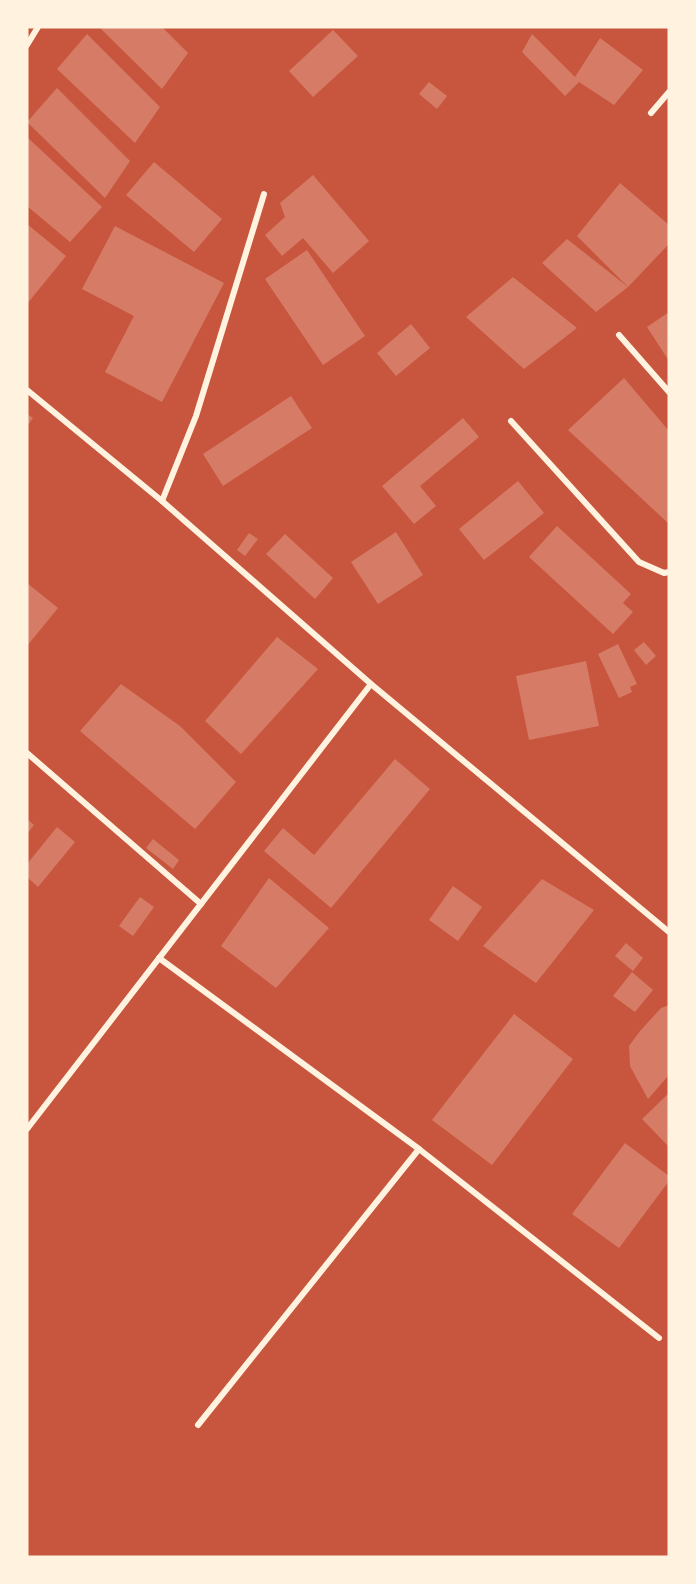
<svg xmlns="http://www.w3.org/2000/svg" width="696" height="1584" viewBox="0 0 696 1584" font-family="Figtree,sans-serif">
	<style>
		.building { fill: #d67c66 }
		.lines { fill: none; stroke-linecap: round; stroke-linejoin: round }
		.minor { stroke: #fff3e0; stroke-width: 6 }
	</style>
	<rect width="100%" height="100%" fill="#c8553d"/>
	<!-- building -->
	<g class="building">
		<path d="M99 27H162L188 53 162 89Z"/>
		<path d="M333 30 358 56 313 97 289 71Z"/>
		<path d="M87 34 160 107 135 143 57 69Z"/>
		<path d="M532 34 575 77 600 38 643 70 614 105 579 82 565 96 522 52Z"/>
		<path d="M429 82 447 96 437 109 419 94Z"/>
		<path d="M57 88 130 161 105 198 27 122Z"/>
		<path d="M27 137 102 207 70 242 27 206Z"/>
		<path d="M154 162 222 219 194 252 126 195Z"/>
		<path d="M313 175 369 241 333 273 303 238 282 256 265 235 285 217 280 203Z"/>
		<path d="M620 183 669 225V244L628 287 577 236Z"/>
		<path d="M27 224 66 256 27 304Z"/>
		<path d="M115 226 224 283 162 402 105 372 134 316 82 289Z"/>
		<path d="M567 239 628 287 596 312 542 263Z"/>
		<path d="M307 250 365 336 323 365 265 279Z"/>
		<path d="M513 277 577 328 524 369 466 317Z"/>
		<path d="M669 312V361L647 327Z"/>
		<path d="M411 324 430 348 396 376 377 353Z"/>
		<path d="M624 378 669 431V524L568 430Z"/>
		<path d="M291 396 312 428 223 486 203 454Z"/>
		<path d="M27 414 33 418 27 426Z"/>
		<path d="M463 418 479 437 420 486 436 506 414 524 382 486Z"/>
		<path d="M518 481 544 513 484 560 459 529Z"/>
		<path d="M557 526 631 594 623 603 633 612 613 634 529 557Z"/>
		<path d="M396 532 423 575 378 604 351 562Z"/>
		<path d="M249 533 258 539 245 556 237 550Z"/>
		<path d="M285 534 333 578 315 599 266 554Z"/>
		<path d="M27 583 58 608 27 646Z"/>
		<path d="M277 637 318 669 241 754 205 721Z"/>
		<path d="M644 642 656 656 646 665 634 650Z"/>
		<path d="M618 644 637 684 630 687 632 692 619 698 598 654Z"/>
		<path d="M586 661 599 726 529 740 516 676Z"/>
		<path d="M121 684 180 726 236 782 195 829 80 731Z"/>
		<path d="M395 759 430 789 331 908 264 851 283 828 314 855Z"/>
		<path d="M27 819 34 825 27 834Z"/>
		<path d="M57 827 75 842 38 887 27 877V864Z"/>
		<path d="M153 839 179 860 173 869 146 848Z"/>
		<path d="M269 878 329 928 276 988 221 946Z"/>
		<path d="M542 879 594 910 536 983 483 946Z"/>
		<path d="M453 886 482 907 458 941 429 920Z"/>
		<path d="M140 897 154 907 133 936 119 926Z"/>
		<path d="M626 943 643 958 633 971 615 956Z"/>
		<path d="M632 972 653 990 635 1012 613 996Z"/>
		<path d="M669 1005V1075L648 1099 630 1066 629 1046 640 1031 661 1008Z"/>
		<path d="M514 1014 573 1059 492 1165 432 1120Z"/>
		<path d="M669 1093V1147L642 1119Z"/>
		<path d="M625 1143 669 1176V1181L619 1248 572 1214Z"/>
	</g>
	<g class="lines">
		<!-- minor -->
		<g class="minor">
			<path d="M27 45 38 27"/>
			<path d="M651 113 669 92"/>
			<path d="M619 335 669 392"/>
			<path d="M27 390 162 501 371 684 669 932"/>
			<path d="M511 421 639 562 664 573 669 572"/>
			<path d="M162 501 196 416 264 194"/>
			<path d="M27 753 201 904"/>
			<path d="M159 958 419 1149 659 1338"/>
			<path d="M27 1129 371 684"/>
			<path d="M198 1425 419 1149"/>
		</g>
	</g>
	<!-- border -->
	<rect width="696" height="1584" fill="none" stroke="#fff3e0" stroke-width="57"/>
</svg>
